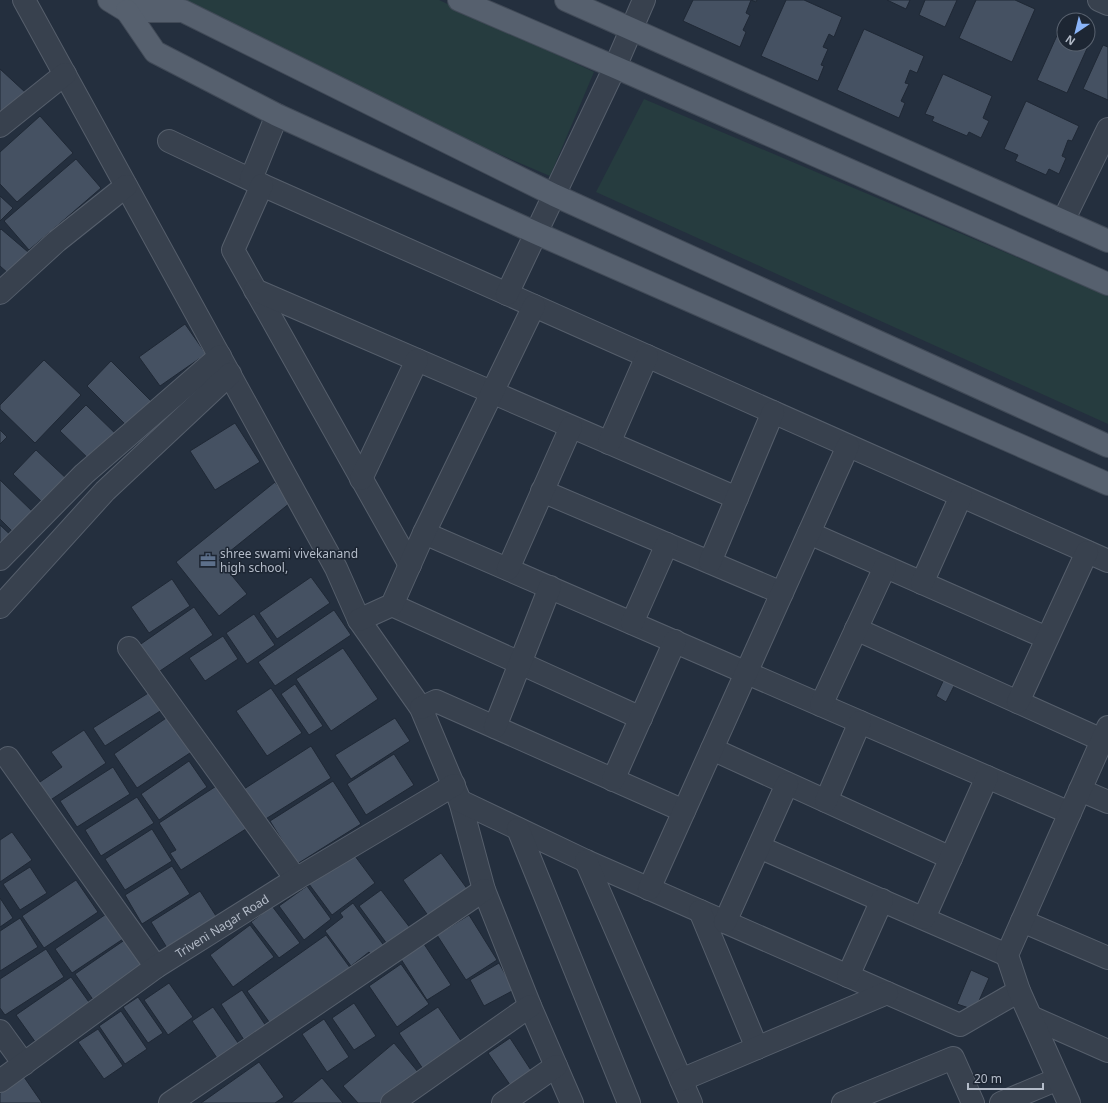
<svg xmlns="http://www.w3.org/2000/svg" width="1108" height="1103" viewBox="0 0 1108 1103" font-family="'Noto Sans',sans-serif">
	<style>
		.green { fill: #263c3f }
		.building { fill: #455162; stroke: #1f2835 }
		.lines { fill: none; stroke-linecap: round; stroke-linejoin: round }
		.minor-casing { stroke: #565f6c; stroke-width: 24 }
		.major-casing { stroke: #414a57; stroke-width: 24 }
		.minor { stroke: #38414e; stroke-width: 22 }
		.major { stroke: #56606e; stroke-width: 22 }
		.labels { text-anchor: middle; dominant-baseline: central; stroke-width: 3; stroke-linejoin: round; paint-order: stroke }
		.poi-label { font-size: 12px; fill: #b4bcc9; stroke: #1d2633; text-anchor: start }
		.street-label { font-size: 12px; fill: #b4bcc9; stroke: #1d2633 }
	</style>
	<rect width="100%" height="100%" fill="#242f3e"/>
	<!-- green -->
	<g class="green">
		<path d="M162 0H439L594 72 550 176 404 113Z"/>
		<path d="M644 99 1108 296V424L596 192Z"/>
	</g>
	<!-- building -->
	<g class="building">
		<path d="M693 0H757L756 2 751 0 746 13 750 15 743 30 746 32 740 47 683 21Z"/>
		<path d="M786 0H804L842 17 834 37 829 34 823 47 828 49 821 65 824 66 818 81 761 56Z"/>
		<path d="M887 0H910L906 9Z"/>
		<path d="M925 0H957L945 27 919 15Z"/>
		<path d="M976 0H1015L1035 9 1012 62 959 38Z"/>
		<path d="M864 29 924 56 917 73 910 70 905 83 909 84 901 101 905 103 899 118 837 90Z"/>
		<path d="M1059 31 1064 33V44H1089L1067 93 1037 80Z"/>
		<path d="M1103 45 1108 47V100L1083 89Z"/>
		<path d="M0 69 26 93 0 119Z"/>
		<path d="M943 74 992 96 983 118 989 121 981 138 969 132 967 136 932 121 934 117 925 114Z"/>
		<path d="M1026 101 1079 126 1072 141 1068 140 1062 156 1066 158 1059 174 1049 169 1046 175 1015 161 1018 155 1004 149Z"/>
		<path d="M40 116 73 153 17 202 0 184V152Z"/>
		<path d="M76 159 101 188 29 250 4 221Z"/>
		<path d="M0 196 13 208 0 221Z"/>
		<path d="M1 229 28 252 9 274 0 266V230Z"/>
		<path d="M185 324 206 354 160 386 139 357Z"/>
		<path d="M44 360 81 395 35 443 0 409V405Z"/>
		<path d="M111 361 154 404 130 429 87 386Z"/>
		<path d="M86 405 120 438 94 464 60 431Z"/>
		<path d="M235 423 260 462 215 490 190 451Z"/>
		<path d="M0 430 7 437 0 444Z"/>
		<path d="M36 450 69 481 45 505 13 474Z"/>
		<path d="M0 480 35 514 15 534 0 519Z"/>
		<path d="M275 482 290 503 219 560 247 594 219 616 176 562Z"/>
		<path d="M0 525 17 541 0 559Z"/>
		<path d="M311 577 330 603 277 639 259 613Z"/>
		<path d="M172 579 190 606 149 633 131 607Z"/>
		<path d="M194 607 213 635 157 673 138 646Z"/>
		<path d="M334 610 351 635 275 686 258 662Z"/>
		<path d="M254 614 275 645 247 664 226 633Z"/>
		<path d="M223 636 238 659 205 681 189 658Z"/>
		<path d="M343 648 378 699 331 731 296 679Z"/>
		<path d="M947 673 958 678 946 702 936 696Z"/>
		<path d="M295 684 323 726 309 735 281 694Z"/>
		<path d="M271 688 302 733 267 756 236 711Z"/>
		<path d="M153 690 165 708 105 746 93 728Z"/>
		<path d="M172 714 196 749 137 788 114 754Z"/>
		<path d="M395 718 410 741 351 779 335 755Z"/>
		<path d="M84 730 106 763 49 801 37 784 62 767 51 752Z"/>
		<path d="M311 746 331 778 264 820 244 789Z"/>
		<path d="M394 754 414 785 366 815 347 784Z"/>
		<path d="M189 761 207 787 159 820 141 794Z"/>
		<path d="M113 767 130 794 77 827 60 801Z"/>
		<path d="M333 781 361 824 297 864 270 821Z"/>
		<path d="M221 783 249 827 181 870 170 853 176 850 159 823Z"/>
		<path d="M137 797 154 823 101 856 85 830Z"/>
		<path d="M152 829 172 861 125 890 105 859Z"/>
		<path d="M12 832 32 860 0 882V840Z"/>
		<path d="M352 852 375 883 332 915 309 884Z"/>
		<path d="M441 853 468 890 429 917 403 880Z"/>
		<path d="M172 866 190 894 142 924 125 895Z"/>
		<path d="M30 867 47 893 20 910 3 884Z"/>
		<path d="M76 880 98 912 44 948 22 916Z"/>
		<path d="M307 886 331 919 304 940 279 906Z"/>
		<path d="M381 890 411 929 390 948 359 906Z"/>
		<path d="M200 891 218 919 169 951 151 922Z"/>
		<path d="M0 898 13 918 0 927Z"/>
		<path d="M353 903 385 947 372 956 369 952 351 966 325 931 343 917 340 913Z"/>
		<path d="M272 906 300 943 279 958 251 922Z"/>
		<path d="M112 910 129 935 72 973 55 949Z"/>
		<path d="M469 915 497 960 466 980 437 935Z"/>
		<path d="M20 918 38 947 0 971V931Z"/>
		<path d="M250 925 274 957 233 987 210 955Z"/>
		<path d="M326 935 351 969 272 1026 247 991Z"/>
		<path d="M129 937 148 964 94 1001 75 974Z"/>
		<path d="M422 941 451 985 427 1000 399 956Z"/>
		<path d="M46 949 64 977 5 1015 0 1008V979Z"/>
		<path d="M499 963 514 990 484 1006 470 980Z"/>
		<path d="M401 964 429 1004 397 1027 369 986Z"/>
		<path d="M971 970 989 978 975 1010 957 1004Z"/>
		<path d="M71 977 91 1005 36 1043 16 1015Z"/>
		<path d="M169 983 193 1017 168 1035 144 1000Z"/>
		<path d="M242 990 266 1026 244 1040 221 1004Z"/>
		<path d="M138 997 163 1033 148 1043 123 1007Z"/>
		<path d="M354 1003 376 1036 354 1050 332 1018Z"/>
		<path d="M213 1007 243 1050 221 1064 192 1021Z"/>
		<path d="M438 1007 462 1042 423 1069 399 1033Z"/>
		<path d="M121 1011 147 1049 125 1064 99 1026Z"/>
		<path d="M324 1019 349 1057 327 1072 302 1034Z"/>
		<path d="M98 1029 123 1066 104 1079 78 1042Z"/>
		<path d="M510 1038 536 1078 515 1092 488 1053Z"/>
		<path d="M394 1043 418 1072 380 1103H358L343 1086Z"/>
		<path d="M259 1062 284 1097 275 1103H201Z"/>
		<path d="M24 1077 42 1103H0V1093Z"/>
		<path d="M322 1078 343 1103H291Z"/>
	</g>
	<g class="lines">
		<defs>
			<g id="minor">
				<path d="M24 0 336 568 359 620 421 708 460 801 484 890 530 1006 572 1103"/>
				<path d="M1099 0 1108 4"/>
				<path d="M0 126 65 74"/>
				<path d="M169 141 262 185 1108 561"/>
				<path d="M251 179 277 115"/>
				<path d="M262 185 233 250 410 565"/>
				<path d="M1063 221 1108 129"/>
				<path d="M255 290 737 498"/>
				<path d="M0 293 57 241 126 186"/>
				<path d="M507 294 615 67 644 0"/>
				<path d="M609 443 647 356"/>
				<path d="M361 479 417 360"/>
				<path d="M542 491 782 593"/>
				<path d="M424 533 1070 813"/>
				<path d="M809 533 1047 638"/>
				<path d="M0 559 84 474 220 356"/>
				<path d="M710 562 773 412"/>
				<path d="M508 569 571 427"/>
				<path d="M922 583 961 496"/>
				<path d="M392 605 641 718"/>
				<path d="M0 607 105 491 230 374"/>
				<path d="M359 620 392 605 424 533 534 306"/>
				<path d="M632 623 667 544"/>
				<path d="M856 629 1102 740"/>
				<path d="M129 648 296 879"/>
				<path d="M1018 702 1087 552"/>
				<path d="M821 705 885 567"/>
				<path d="M421 708 436 701 684 811"/>
				<path d="M495 727 550 587"/>
				<path d="M712 749 951 858"/>
				<path d="M8 758 156 967"/>
				<path d="M613 780 675 641"/>
				<path d="M1080 790 1108 802"/>
				<path d="M460 801 586 861 960 1025 1019 991"/>
				<path d="M826 801 860 722"/>
				<path d="M518 829 629 1103"/>
				<path d="M759 847 1007 955"/>
				<path d="M586 861 691 1103"/>
				<path d="M649 889 848 446"/>
				<path d="M700 911 757 1048"/>
				<path d="M924 918 987 777"/>
				<path d="M1022 921 1108 958"/>
				<path d="M725 922 787 784"/>
				<path d="M848 976 882 900"/>
				<path d="M1031 1017 1108 1051"/>
				<path d="M0 1031 24 1064"/>
				<path d="M681 1080 887 993"/>
				<path id="s1" d="M0 1081 156 967 296 879 454 785"/>
				<path d="M170 1103 484 890"/>
				<path d="M392 1103 530 1006"/>
				<path d="M503 1103 556 1066"/>
				<path d="M843 1103 953 1058 973 1103"/>
				<path d="M1001 1103 1058 1079"/>
				<path d="M1069 1103 1019 991 1007 955 1108 727"/>
			</g>
			<g id="major">
				<path d="M109 0 127 11H183L554 195 1108 446"/>
				<path d="M459 0 615 67 1108 284"/>
				<path d="M566 0 1108 241"/>
				<path d="M127 11 155 52 277 115 536 233 1108 484"/>
			</g>
		</defs>
		<!-- minor casing -->
		<use href="#minor" class="minor-casing"/>
		<!-- major casing -->
		<use href="#major" class="major-casing"/>
		<!-- minor -->
		<use href="#minor" class="minor"/>
		<!-- major -->
		<use href="#major" class="major"/>
	</g>
	<!-- icons -->
	<defs>
		<symbol id="office-bare" viewBox="-9 -9 18 18"><path d="M-6-3h4V-5.5h4V-3h4V5H-6ZM-1-4.5V-3h2v-1.5ZM-6 0V1H6V0Z" fill="#5c6f8a" stroke="#1d2633" stroke-width="2.5" paint-order="stroke"/></symbol>
	</defs>
	<g fill-rule="evenodd">
		<use href="#office-bare" x="197" y="549" width="22" height="22"/>
	</g>
	<g class="labels">
		<!-- poi labels -->
		<g class="poi-label">
			<text x="220" y="553">shree swami vivekanand<tspan x="220" dy="14">high school,</tspan></text>
		</g>
		<!-- street labels -->
		<g class="street-label">
			<text stroke="none"><textPath href="#s1" startOffset="271">Triveni Nagar Road</textPath></text>
		</g>
	</g>
	<!-- north arrow -->
	<g transform="translate(1076 32) rotate(215)"><circle r="19" fill="#1d2633" stroke="#59626f"/>
	<path d="M0-3L7 15L0 10L-7 15Z" fill="#8ab4f8"/>
	<text y="-6" font-size="11" font-weight="bold" text-anchor="middle" fill="#b4bcc9">N</text>
	</g>
	<!-- scale -->
	<path d="M968 1083v6h75v-6" fill="none" stroke="#b4bcc9" stroke-width="2"/>
	<text x="974" y="1083" font-size="12" fill="#b4bcc9" stroke="#1d2633" stroke-width="3" paint-order="stroke">20 m</text>
</svg>
